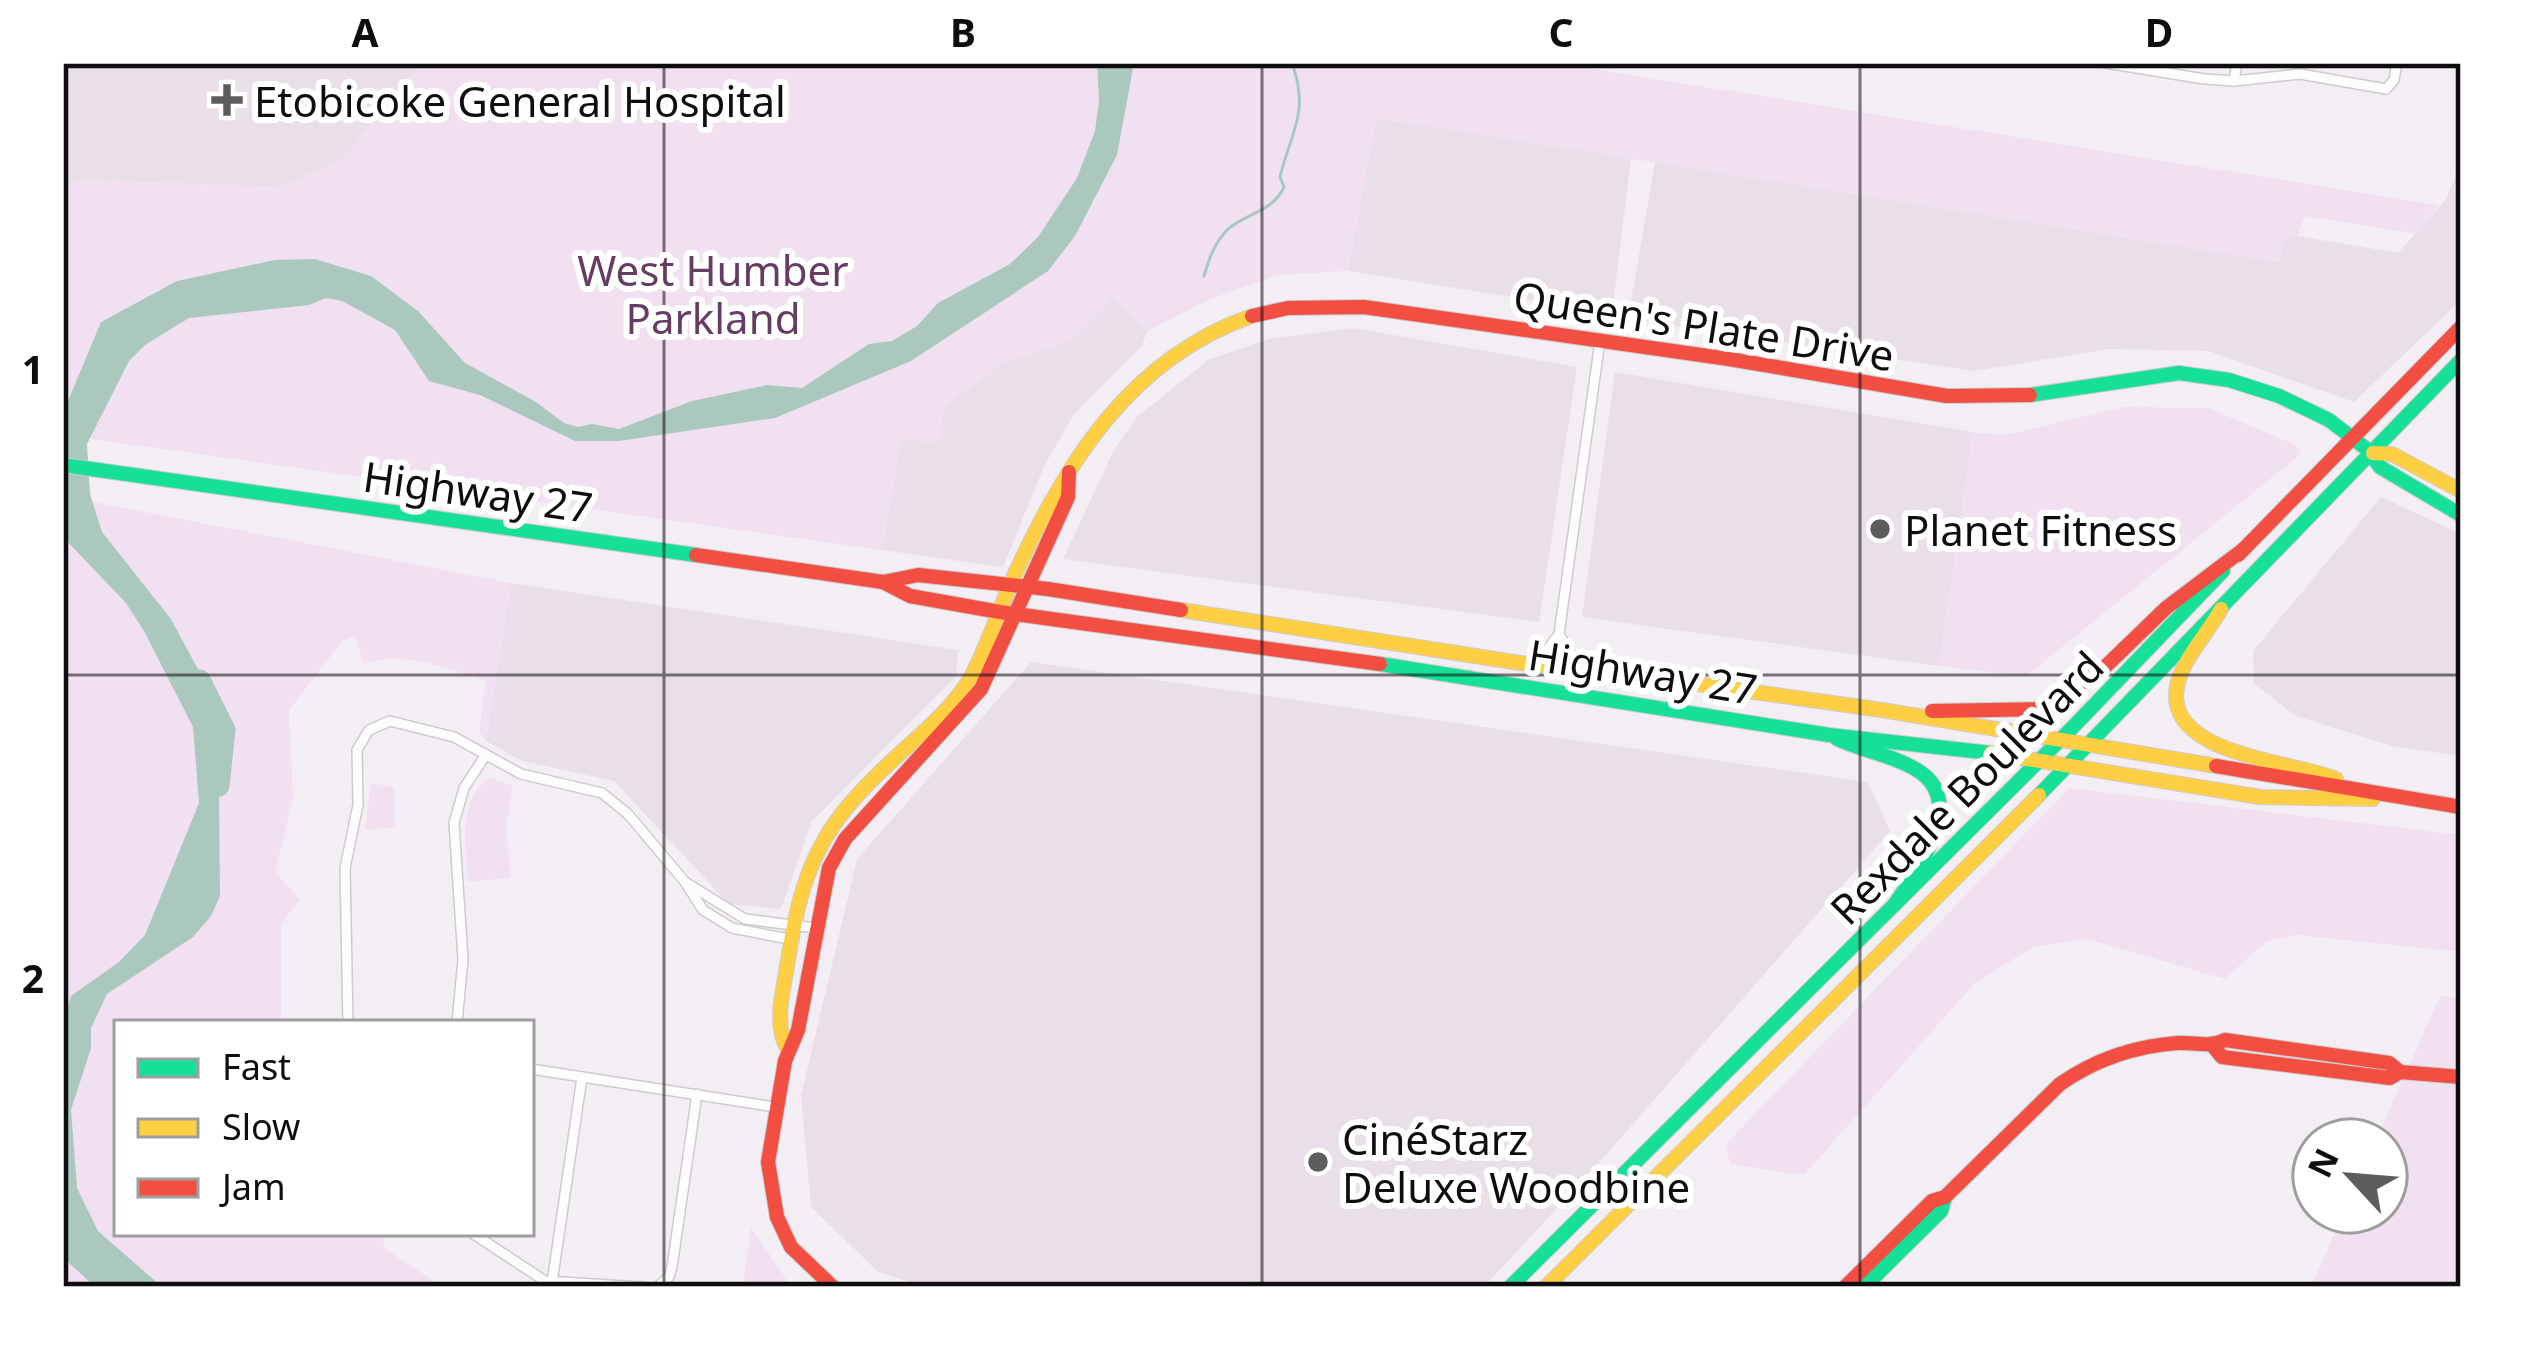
<svg xmlns="http://www.w3.org/2000/svg" width="2524" height="1350" viewBox="0 0 2524 1350" font-family="'Noto Sans',sans-serif">
	<style>
		.built { fill: #e9dfe8 }
		.green { fill: #f1e1f0 }
		.water { fill: #aac8bd }
		.lines { fill: none; stroke-linecap: round; stroke-linejoin: round }
		.stream { stroke: #aac8bd; stroke-width: 3 }
		.river { stroke: #aac8bd; stroke-width: 21 }
		.street-casing { stroke: #cecace; stroke-width: 12 }
		.fast-casing { stroke: #cecace; stroke-width: 16 }
		.slow-casing { stroke: #cecace; stroke-width: 16 }
		.jam-casing { stroke: #cecace; stroke-width: 16 }
		.street { stroke: #fdfcfd; stroke-width: 9 }
		.fast { stroke: #16e098; stroke-width: 14 }
		.slow { stroke: #ffcf43; stroke-width: 14 }
		.jam { stroke: #f24e42; stroke-width: 14 }
		.grid { fill: none; stroke: #0f0d0f; stroke-width: 3; stroke-opacity: 0.55 }
		.poi-dot { fill: #5f5c5f; stroke: #fff; stroke-width: 4.5 }
		.labels { text-anchor: middle; dominant-baseline: central; stroke-width: 12; stroke-linejoin: round; paint-order: stroke }
		.poi-label { font-size: 42px; fill: #0f0d0f; stroke: #fff; text-anchor: start }
		.park-label { font-size: 42px; fill: #663c63; stroke: #fff }
		.street-label { font-size: 42px; fill: #0f0d0f; stroke: #fff }
		.neatline { fill: none; stroke: #0f0d0f; stroke-width: 4.5 }
		.grid-label { font-size: 39px; text-anchor: middle; font-weight: bold; fill: #0f0d0f }
	</style>
	<rect width="100%" height="100%" fill="#f3eef3"/>
	<!-- built -->
	<g class="built">
		<path d="M63 63H421L341 161 280 187 85 180 63 187Z"/>
		<path d="M1376 118 1631 158 1612 313 1348 271Z"/>
		<path d="M1655 162 2279 262 2284 237 2298 236 2398 253 2446 199 2461 163V300L2354 402 2208 351 2109 349 1974 371 1628 319Z"/>
		<path d="M1114 296 1147 331 1142 346 1075 413 1045 464 1003 567 882 550 901 438 1003 363 1072 340Z"/>
		<path d="M1353 328 1577 367 1539 622 1063 559 1114 450 1137 417 1208 360 1269 339Z"/>
		<path d="M1615 372 1973 432 1939 666 1582 617Z"/>
		<path d="M2381 497 2461 534V756L2392 746 2296 716 2254 684 2253 651Z"/>
		<path d="M511 583 958 650 956 676 812 821 781 909 729 904 614 781 522 761 486 741Z"/>
		<path d="M1031 662 1868 782 1890 831 1596 1166 1484 1287H924L877 1271 811 1207 801 1096 857 859Z"/>
	</g>
	<!-- green -->
	<g class="green">
		<path d="M421 63H1556L2438 205 2418 234 2304 216 2298 236 2284 238 2279 262 1376 118 1348 271 1277 275 1210 299 1147 331 1113 297 1072 340 1003 363 945 406 938 444 901 438 882 550 63 435V187L85 180 280 187 341 161Z"/>
		<path d="M2124 407 2208 408 2296 445 2301 454 2026 676 1939 666 1973 432 2005 435Z"/>
		<path d="M63 496 511 583 486 741 479 732 486 681C448 669 403 650 363 664L355 636 343 640 289 710 293 798 275 872 300 900 281 924V1023H117V1233H383L384 1248 443 1287H63Z"/>
		<path d="M488 778 513 785 506 828 511 878 468 882C466 846 457 803 488 778Z"/>
		<path d="M371 783 394 787 395 827 365 830Z"/>
		<path d="M2069 788 2461 835V952L2298 935 2267 941 2225 979 2087 939 2033 947 1975 983 1804 1175 1730 1164 1726 1144Z"/>
		<path d="M2440 996 2461 998V1287H2311L2344 1212H2386V1140H2376Z"/>
		<path d="M751 1227 790 1285 792 1287H743Z"/>
	</g>
	<!-- water -->
	<path class="water" d="M1097 63H1134L1117 155 1075 236 1048 271 911 361 775 418 619 441H575L480 395 429 381 395 330 342 301 326 298 309 305 189 318 145 345 129 361 87 444 90 494 102 532 171 619 208 688 223 764 219 792 220 896 211 916 193 937 107 994 91 1028V1048L71 1110 77 1188 98 1231 162 1287H95L67 1261 63 1253V1024L71 996 119 962 145 935 199 803 193 727 144 631 126 603 63 537V413L101 322 177 281 275 260 315 259 371 276 418 311 465 363 536 402 564 423 578 427 592 424 619 429 692 401 767 385 802 388 869 344 892 341 917 326 938 303 1010 264 1038 237 1077 178 1095 131 1099 101Z"/>
	<g class="lines">
		<!-- stream -->
		<path class="stream" d="M1204 276C1209 259 1214 244 1227 230 1245 213 1272 213 1284 187L1280 177C1291 131 1310 113 1292 63"/>
		<!-- river -->
		<path class="river" d="M200 680 225 730 219 786"/>
		<defs>
			<g id="street">
				<path d="M2106 63 2204 79 2234 81 2300 74 2386 89 2394 80 2397 63"/>
				<path d="M2234 81 2237 63"/>
				<path d="M1559 634 1571 654 1593 666"/>
				<path d="M1530 660 1544 654 1559 634 1600 341"/>
				<path d="M685 882 745 919 816 928"/>
				<path d="M348 1023 345 868 358 805 357 750 369 730 390 721 454 737 521 774 602 793 628 814 685 882 703 910 732 928 794 940"/>
				<path d="M457 1023 463 959 454 823 464 788 485 756"/>
				<path d="M531 1069 775 1107"/>
				<path d="M472 1233 545 1281 642 1287"/>
				<path d="M552 1283 582 1077"/>
				<path d="M657 1287 669 1277 672 1267 697 1094"/>
			</g>
			<g id="fast">
				<path d="M2030 395 2179 373 2229 380 2279 396 2329 420 2368 450 2380 467 2461 515"/>
				<path d="M63 465 696 555"/>
				<path d="M1380 664 1829 735 1991 753"/>
				<path d="M1837 739C1863 751 1893 755 1917 770 1969 801 1917 870 1895 904"/>
				<path d="M2039 795 2461 360"/>
				<path d="M1510 1287 2073 727 2223 571"/>
				<path d="M1864 1287 1941 1211 1945 1197"/>
			</g>
			<g id="slow">
				<path d="M2373 453 2392 454 2461 491"/>
				<path d="M2221 609C2208 633 2185 656 2178 682 2159 755 2290 760 2336 779"/>
				<path d="M1181 610 1520 663 1606 671 1882 710 2216 766"/>
				<path d="M1991 753 2260 797 2373 799"/>
				<path d="M787 1048C773 1021 784 989 788 960 803 862 824 823 896 757 922 733 953 708 971 677 988 645 999 609 1014 576 1065 464 1130 358 1252 316"/>
				<path d="M1546 1287 2039 795"/>
			</g>
			<g id="jam">
				<path d="M1252 316 1288 308 1364 307 1729 359 1947 396 2030 395"/>
				<path d="M696 555 883 582 918 575 1048 589 1181 610"/>
				<path d="M2238 555 2461 327"/>
				<path d="M883 582 910 596 1000 612 1380 664"/>
				<path d="M1932 711 2042 709 2105 667 2166 608 2244 549"/>
				<path d="M2216 766 2461 807"/>
				<path d="M2213 1046 2222 1057 2390 1078 2400 1072 2461 1077"/>
				<path d="M833 1287 791 1247 777 1217 768 1162 785 1061 798 1030 829 868 845 839 981 689 1068 497 1069 472"/>
				<path d="M1845 1287 1932 1201 1945 1197 2060 1084C2096 1059 2134 1046 2178 1043 2195 1042 2209 1048 2225 1040L2389 1063 2400 1072"/>
			</g>
		</defs>
		<!-- street casing -->
		<use href="#street" class="street-casing"/>
		<!-- fast casing -->
		<use href="#fast" class="fast-casing"/>
		<!-- slow casing -->
		<use href="#slow" class="slow-casing"/>
		<!-- jam casing -->
		<use href="#jam" class="jam-casing"/>
		<!-- street -->
		<use href="#street" class="street"/>
		<!-- fast -->
		<use href="#fast" class="fast"/>
		<!-- slow -->
		<use href="#slow" class="slow"/>
		<!-- jam -->
		<use href="#jam" class="jam"/>
	</g>
	<!-- grid -->
	<path class="grid" d="M664 63V1287M1262 63V1287M1860 63V1287M63 675H2461"/>
	<!-- markers -->
	<g class="poi-dot">
		<path d="M221 82h12v12h12v12h-12v12h-12v-12h-12v-12h12z"/>
		<circle cx="1880" cy="529" r="12"/>
		<circle cx="1318" cy="1162" r="12"/>
	</g>
	<g class="labels">
		<!-- poi labels -->
		<g class="poi-label">
			<text x="254" y="100">Etobicoke General Hospital</text>
			<text x="1904" y="529">Planet Fitness</text>
			<text x="1342" y="1138">CinéStarz<tspan x="1342" dy="48">Deluxe Woodbine</tspan></text>
		</g>
		<!-- park labels -->
		<g class="park-label">
			<text x="713" y="269">West Humber<tspan x="713" dy="48">Parkland</tspan></text>
		</g>
		<!-- street labels -->
		<g class="street-label">
			<text transform="translate(1704 325) rotate(9)">Queen's Plate Drive</text>
			<text transform="translate(478 491) rotate(8)">Highway 27</text>
			<text transform="translate(1643 671) rotate(9)">Highway 27</text>
			<text transform="translate(1966 787) rotate(-45)">Rexdale Boulevard</text>
		</g>
	</g>
	<!-- border -->
	<rect width="2524" height="1350" fill="none" stroke="#ffffff" stroke-width="132"/>
	<!-- legend -->
	<rect x="114" y="1020" width="420" height="216" fill="#ffffff" stroke="#9f9e9f" stroke-width="3"/>
	<rect x="138" y="1059" width="60" height="18" fill="#16e098" stroke="#9f9e9f" stroke-width="3"/>
	<text x="222" y="1080" font-size="36" fill="#0f0d0f">Fast</text>
	<rect x="138" y="1119" width="60" height="18" fill="#ffcf43" stroke="#9f9e9f" stroke-width="3"/>
	<text x="222" y="1140" font-size="36" fill="#0f0d0f">Slow</text>
	<rect x="138" y="1179" width="60" height="18" fill="#f24e42" stroke="#9f9e9f" stroke-width="3"/>
	<text x="222" y="1200" font-size="36" fill="#0f0d0f">Jam</text>
	<!-- north arrow -->
	<g transform="translate(2350 1176) rotate(296)"><circle r="57" fill="#ffffff" stroke="#9f9e9f" stroke-width="3"/>
	<path d="M0-9L21 45L0 30L-21 45Z" fill="#5f5c5f"/>
	<text y="-18" font-size="33" font-weight="bold" text-anchor="middle" fill="#0f0d0f">N</text>
	</g>
	<rect x="66" y="66" width="2392" height="1218" class="neatline"/>
	<g class="grid-label">
		<text x="365" y="47">A</text>
		<text x="963" y="47">B</text>
		<text x="1561" y="47">C</text>
		<text x="2159" y="47">D</text>
		<text x="33" y="384">1</text>
		<text x="33" y="993">2</text>
	</g>
</svg>
